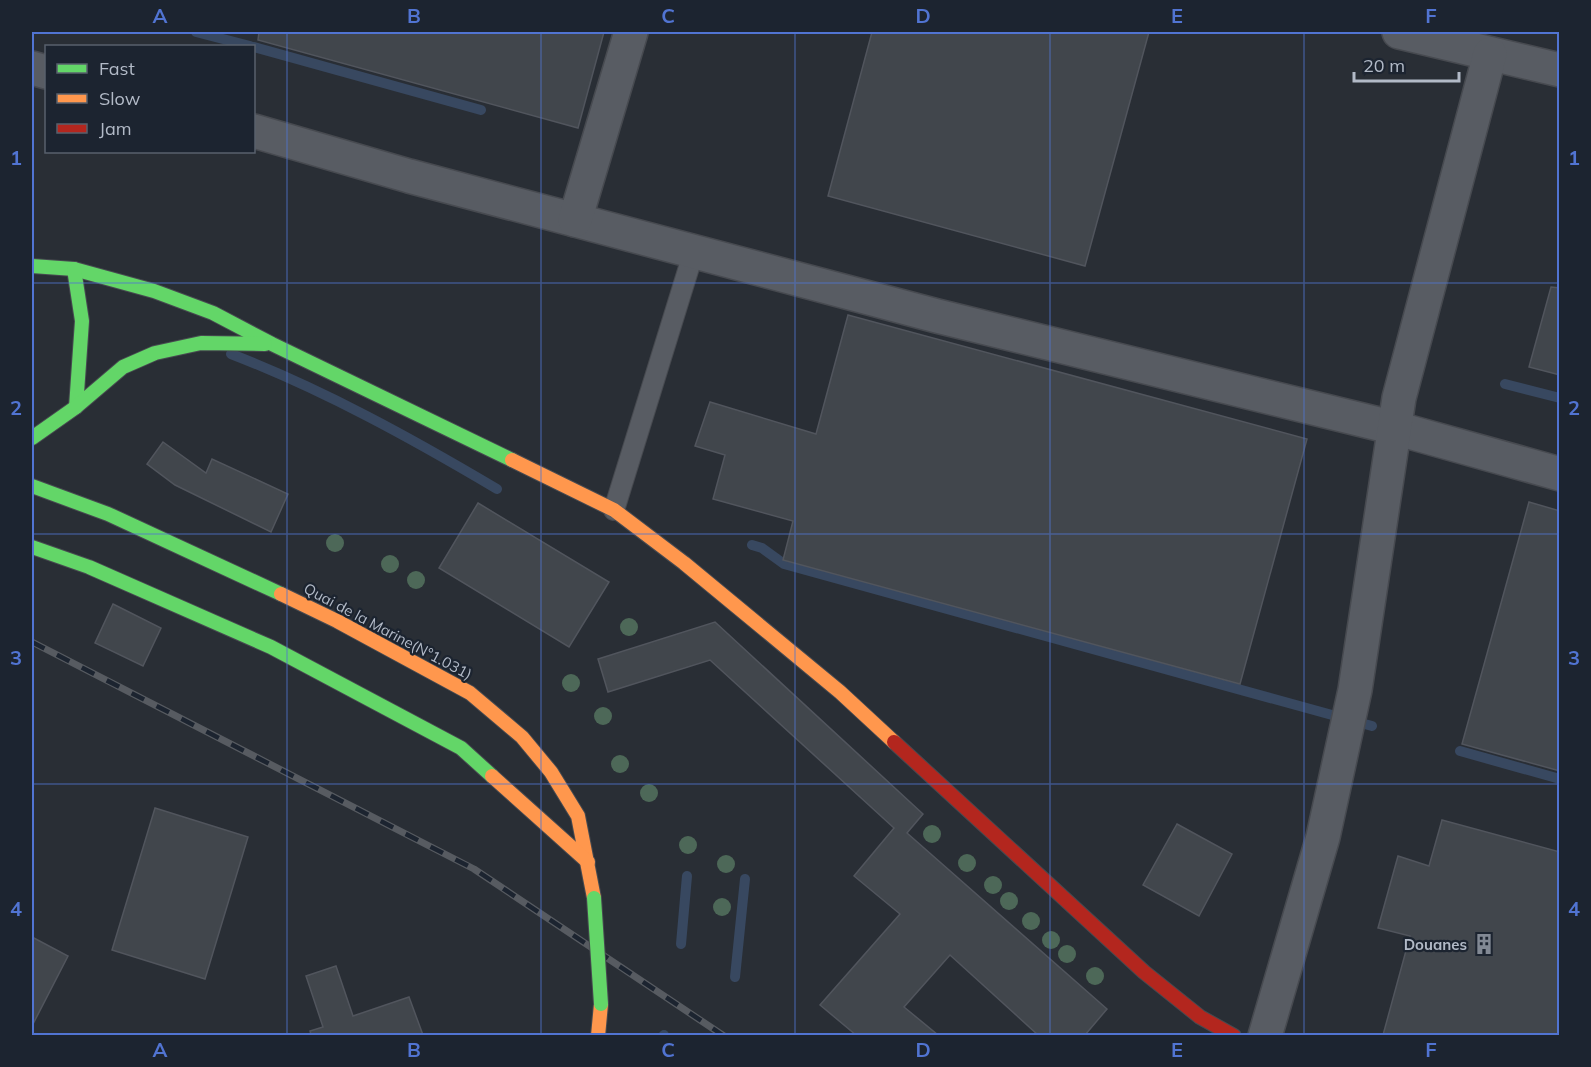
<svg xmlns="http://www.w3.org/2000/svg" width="1591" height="1067" viewBox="0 0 1591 1067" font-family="Mulish,sans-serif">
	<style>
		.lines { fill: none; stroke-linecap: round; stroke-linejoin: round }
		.stream { stroke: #384860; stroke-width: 10 }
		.building { fill: #41464c; stroke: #51555d; stroke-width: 1.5 }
		.lane-casing { stroke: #474a50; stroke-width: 22 }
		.street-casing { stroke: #474a50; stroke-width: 36 }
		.fast-casing { stroke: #474a50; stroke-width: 16 }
		.slow-casing { stroke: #474a50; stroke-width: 16 }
		.jam-casing { stroke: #474a50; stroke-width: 16 }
		.lane { stroke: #585c63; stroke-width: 20 }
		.street { stroke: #585c63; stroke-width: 33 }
		.fast { stroke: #63d668; stroke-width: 14 }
		.slow { stroke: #ff974d; stroke-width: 14 }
		.jam { stroke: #b3261e; stroke-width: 14 }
		.rail-casing { stroke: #575b61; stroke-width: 7 }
		.rail { stroke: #1c2430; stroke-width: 4.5; stroke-dasharray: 14; stroke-linecap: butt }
		.fast-bridge-casing { stroke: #474a50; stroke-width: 16; stroke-linecap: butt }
		.fast-bridge { stroke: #63d668; stroke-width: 14 }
		.tree { fill: #4d6858 }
		.grid { fill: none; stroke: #5174d2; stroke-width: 1.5; stroke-opacity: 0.55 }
		.labels { text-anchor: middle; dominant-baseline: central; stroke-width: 4.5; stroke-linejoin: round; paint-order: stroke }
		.street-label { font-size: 15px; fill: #b2bac7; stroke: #1c2430 }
		.poi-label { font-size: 15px; font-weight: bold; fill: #b2bac7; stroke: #1c2430; text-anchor: end }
		.neatline { fill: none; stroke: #5174d2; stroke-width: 2 }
		.grid-label { font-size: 20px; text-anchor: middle; font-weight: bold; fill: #5174d2 }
	</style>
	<rect width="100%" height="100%" fill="#292e35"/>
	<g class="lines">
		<!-- stream -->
		<g class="stream">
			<path d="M196 32 250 46"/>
			<path d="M254 47 481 110"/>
			<path d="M231 354C324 390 411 438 497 489"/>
			<path d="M1505 384 1560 398"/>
			<path d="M752 545 762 548 784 564 1372 726"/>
			<path d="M1460 751 1560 779"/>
			<path d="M681 944 687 876"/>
			<path d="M735 977 745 879"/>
			<path d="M663 1036 664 1035"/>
		</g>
	</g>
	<!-- building -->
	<g class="building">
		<path d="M259 32H604L578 128 258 40Z"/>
		<path d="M872 32H1149L1085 266 828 196Z"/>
		<path d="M1551 287 1560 288V375L1529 367Z"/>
		<path d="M848 315 1307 439 1240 684 783 560 793 521 713 499 725 455 695 446 710 402 816 434Z"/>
		<path d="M163 442 206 473 212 459 288 494 271 532 175 485 147 464Z"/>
		<path d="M1529 502 1560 511V771L1462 744Z"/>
		<path d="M478 503 609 582 569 647 439 568Z"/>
		<path d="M113 604 161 628 143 666 95 643Z"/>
		<path d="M715 622 923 814 907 833 1107 1009 1085 1035H1038L950 955 904 1007 938 1035H856L820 1005 900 914 854 876 894 828 710 660 608 692 598 659Z"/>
		<path d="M155 808 248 837 205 979 112 950Z"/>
		<path d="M1442 820 1560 852V1035H1383L1410 936 1378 928 1398 856 1429 866Z"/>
		<path d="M1177 824 1232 854 1199 916 1143 885Z"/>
		<path d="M32 937 68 956 32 1026Z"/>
		<path d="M336 966 353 1016 409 997 423 1035H311L310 1031 323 1027 306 976Z"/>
	</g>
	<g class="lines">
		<defs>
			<path id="lane" d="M614 510 694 251"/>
			<g id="street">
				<path d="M1399 32 1560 70"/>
				<path d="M32 68 46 72"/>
				<path d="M254 131 409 176 937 316 1395 428 1560 474"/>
				<path d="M575 220 631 32"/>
				<path d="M1265 1036 1323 837 1355 690 1399 398 1490 54"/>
			</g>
			<g id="fast">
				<path d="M32 266 74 269 154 291 213 313 272 344 512 460"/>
				<path d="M74 269 82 321 76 407"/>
				<path d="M32 438 76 407 123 367 155 353 201 343 265 344"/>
				<path d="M32 486 108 514 281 594"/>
				<path d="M32 547 89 567 271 647 461 748 492 776"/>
			</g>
			<g id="slow">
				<path d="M512 460 614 510 684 563 840 692 894 742"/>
				<path d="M281 594 337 621 470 693 522 737 551 772 578 816 594 898"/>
				<path d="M492 776 588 862"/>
				<path d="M598 1036 601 1004"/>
			</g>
			<path id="jam" d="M894 742 1144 972 1200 1017 1234 1036"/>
		</defs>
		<!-- lane casing -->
		<use href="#lane" class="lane-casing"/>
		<!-- street casing -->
		<use href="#street" class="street-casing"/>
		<!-- fast casing -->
		<use href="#fast" class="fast-casing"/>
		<!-- slow casing -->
		<use href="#slow" class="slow-casing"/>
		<!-- jam casing -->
		<use href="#jam" class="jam-casing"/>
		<!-- lane -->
		<use href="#lane" class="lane"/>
		<!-- street -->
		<use href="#street" class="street"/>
		<!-- fast -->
		<use href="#fast" class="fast"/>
		<!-- slow -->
		<use href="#slow" class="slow"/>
		<!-- jam -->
		<use href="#jam" class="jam"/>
		<defs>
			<path id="rail" d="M32 642 474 869 724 1036"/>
		</defs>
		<!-- rail casing -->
		<use href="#rail" class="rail-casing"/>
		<!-- rail -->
		<use href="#rail" class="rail"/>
		<defs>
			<path id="fast-bridge" d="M594 898 601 1004"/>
		</defs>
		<!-- fast-bridge casing -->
		<use href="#fast-bridge" class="fast-bridge-casing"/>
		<!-- fast-bridge -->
		<use href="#fast-bridge" class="fast-bridge"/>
	</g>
	<!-- trees -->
	<g class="tree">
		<circle cx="335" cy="543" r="9"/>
		<circle cx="390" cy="564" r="9"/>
		<circle cx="416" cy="580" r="9"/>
		<circle cx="629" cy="627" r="9"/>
		<circle cx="571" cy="683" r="9"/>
		<circle cx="603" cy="716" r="9"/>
		<circle cx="620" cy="764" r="9"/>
		<circle cx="649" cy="793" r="9"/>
		<circle cx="932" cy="834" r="9"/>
		<circle cx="688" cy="845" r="9"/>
		<circle cx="967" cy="863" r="9"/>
		<circle cx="726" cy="864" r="9"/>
		<circle cx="993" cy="885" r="9"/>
		<circle cx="1009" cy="901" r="9"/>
		<circle cx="722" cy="907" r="9"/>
		<circle cx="1031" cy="921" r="9"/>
		<circle cx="1051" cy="940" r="9"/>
		<circle cx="1067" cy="954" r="9"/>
		<circle cx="1095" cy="976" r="9"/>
	</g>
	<!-- grid -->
	<path class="grid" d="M287 32V1036M541 32V1036M795 32V1036M1050 32V1036M1304 32V1036M32 283H1560M32 534H1560M32 784H1560"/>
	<!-- icons -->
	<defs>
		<symbol id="building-bare" viewBox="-9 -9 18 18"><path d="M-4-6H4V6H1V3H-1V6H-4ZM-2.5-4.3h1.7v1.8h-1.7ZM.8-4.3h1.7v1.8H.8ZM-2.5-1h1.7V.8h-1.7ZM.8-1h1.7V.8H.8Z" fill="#828994" stroke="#1c2430" stroke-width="2.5" paint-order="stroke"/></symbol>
	</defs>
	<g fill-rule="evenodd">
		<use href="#building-bare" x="1469" y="929" width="30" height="30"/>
	</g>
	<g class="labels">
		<!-- street labels -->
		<g class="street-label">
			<text transform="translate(388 631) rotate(28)">Quai de la Marine(N°1.031)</text>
		</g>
		<!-- poi labels -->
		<g class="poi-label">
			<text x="1467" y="944">Douanes</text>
		</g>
	</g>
	<!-- border -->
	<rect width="1591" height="1067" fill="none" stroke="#1c2430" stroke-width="66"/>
	<!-- legend -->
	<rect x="45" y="45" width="210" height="108" fill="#1c2430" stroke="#58606c" stroke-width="1.5"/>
	<rect x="57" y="64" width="30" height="9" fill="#63d668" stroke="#58606c" stroke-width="1.5"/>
	<text x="99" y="75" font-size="18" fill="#b2bac7">Fast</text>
	<rect x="57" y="94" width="30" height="9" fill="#ff974d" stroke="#58606c" stroke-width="1.5"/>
	<text x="99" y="105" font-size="18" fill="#b2bac7">Slow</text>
	<rect x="57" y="124" width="30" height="9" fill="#b3261e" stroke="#58606c" stroke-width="1.5"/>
	<text x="99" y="135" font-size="18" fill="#b2bac7">Jam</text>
	<!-- scale -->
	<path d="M1354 72v9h105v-9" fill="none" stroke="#b2bac7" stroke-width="3"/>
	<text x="1363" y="72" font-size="18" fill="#b2bac7" stroke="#1c2430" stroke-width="4.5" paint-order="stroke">20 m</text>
	<rect x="33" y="33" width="1525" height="1001" class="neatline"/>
	<g class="grid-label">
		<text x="160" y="23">A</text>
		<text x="414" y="23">B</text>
		<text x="668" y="23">C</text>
		<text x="923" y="23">D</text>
		<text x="1177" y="23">E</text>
		<text x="1431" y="23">F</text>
		<text x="16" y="165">1</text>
		<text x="1574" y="165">1</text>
		<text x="16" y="415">2</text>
		<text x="1574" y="415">2</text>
		<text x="16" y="665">3</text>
		<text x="1574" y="665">3</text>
		<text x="16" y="916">4</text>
		<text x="1574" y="916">4</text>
		<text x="160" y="1057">A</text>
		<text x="414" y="1057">B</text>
		<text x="668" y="1057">C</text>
		<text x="923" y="1057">D</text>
		<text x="1177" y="1057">E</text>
		<text x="1431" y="1057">F</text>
	</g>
</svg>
